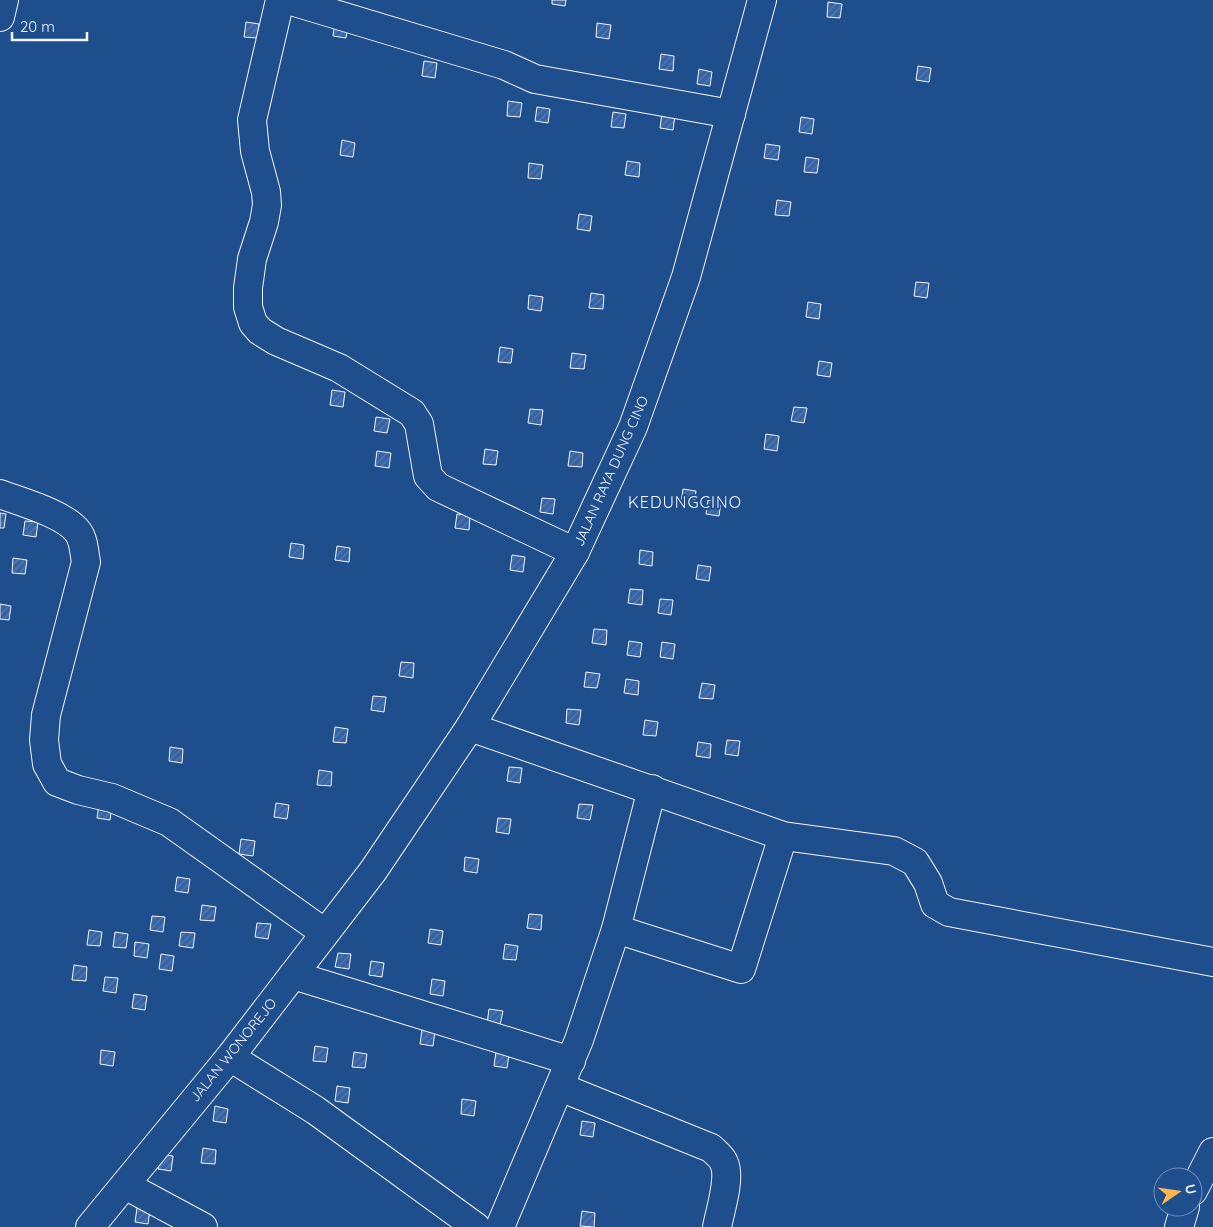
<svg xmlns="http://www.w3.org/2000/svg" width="1213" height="1227" viewBox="0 0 1213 1227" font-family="Quicksand,sans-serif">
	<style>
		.building { fill: url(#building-hatch); stroke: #f2f6ff }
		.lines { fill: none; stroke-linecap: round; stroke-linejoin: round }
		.minor-casing { stroke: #f2f6ff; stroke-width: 30 }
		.minor { stroke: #1f4e8c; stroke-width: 28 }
		.labels { text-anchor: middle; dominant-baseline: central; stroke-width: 4; stroke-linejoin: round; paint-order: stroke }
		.street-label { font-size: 14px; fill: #f2f6ff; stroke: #1f4e8c }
		.quarter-label { font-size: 16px; letter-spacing: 1px; fill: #f2f6ff; stroke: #1f4e8c }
	</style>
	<defs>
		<pattern id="building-hatch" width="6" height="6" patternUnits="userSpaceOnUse" patternTransform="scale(1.25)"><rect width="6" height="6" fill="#3563a3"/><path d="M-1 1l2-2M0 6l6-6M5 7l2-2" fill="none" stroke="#537ab1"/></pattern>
	</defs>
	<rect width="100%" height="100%" fill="#1f4e8c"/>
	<!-- building -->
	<g class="building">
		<path d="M552 0H566L565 6 552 4Z"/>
		<path d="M828 2 842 4 840 18 827 17Z"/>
		<path d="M246 22 259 24 257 38 244 37Z"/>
		<path d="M335 22 348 24 346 38 333 36Z"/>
		<path d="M597 23 611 25 609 39 596 37Z"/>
		<path d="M661 54 674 56 673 71 659 69Z"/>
		<path d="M424 61 437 63 435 78 422 76Z"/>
		<path d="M918 66 931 68 929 82 916 80Z"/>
		<path d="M699 69 712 72 710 86 697 84Z"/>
		<path d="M508 101 522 103 520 117 507 116Z"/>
		<path d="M537 107 550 109 548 123 535 121Z"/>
		<path d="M613 112 626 114 624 128 611 127Z"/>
		<path d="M662 113 675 115 673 130 660 128Z"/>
		<path d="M801 117 814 119 812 134 799 132Z"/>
		<path d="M342 140 355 143 353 157 340 155Z"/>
		<path d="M766 144 780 146 778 160 764 158Z"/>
		<path d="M806 157 819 159 817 173 804 172Z"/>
		<path d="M627 161 640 163 639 177 625 175Z"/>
		<path d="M529 163 543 165 541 179 528 178Z"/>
		<path d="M777 200 791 202 789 216 775 215Z"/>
		<path d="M579 214 592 216 590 231 577 229Z"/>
		<path d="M916 282 929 283 927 298 914 296Z"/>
		<path d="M591 293 604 295 603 309 589 308Z"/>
		<path d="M529 295 543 297 541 311 528 309Z"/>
		<path d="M808 302 821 304 819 319 806 317Z"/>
		<path d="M500 347 513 349 511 363 498 362Z"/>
		<path d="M572 353 586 355 584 369 570 368Z"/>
		<path d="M819 361 832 363 830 377 817 375Z"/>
		<path d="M332 390 345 392 343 407 330 405Z"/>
		<path d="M794 407 807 408 804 423 791 421Z"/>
		<path d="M530 409 543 410 541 425 528 423Z"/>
		<path d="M376 417 390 419 387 433 374 431Z"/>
		<path d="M766 434 779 436 777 451 764 449Z"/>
		<path d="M485 449 498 451 496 465 483 464Z"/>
		<path d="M377 451 391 453 389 468 375 466Z"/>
		<path d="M570 451 583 453 582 467 568 466Z"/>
		<path d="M683 489 696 491 694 505 681 503Z"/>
		<path d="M542 498 555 499 553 514 540 512Z"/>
		<path d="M708 500 721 502 719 516 706 514Z"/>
		<path d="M0 513 6 514 4 528H0Z"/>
		<path d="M457 514 470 515 469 530 455 528Z"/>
		<path d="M25 521 38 522 36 537 23 535Z"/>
		<path d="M291 543 304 545 303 559 289 557Z"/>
		<path d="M337 546 350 548 349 562 335 560Z"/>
		<path d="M640 550 653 552 652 566 639 564Z"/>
		<path d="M512 555 525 557 523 572 510 570Z"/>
		<path d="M13 558 27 560 25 574 12 573Z"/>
		<path d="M698 565 711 567 709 581 696 579Z"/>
		<path d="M630 589 643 590 642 605 628 603Z"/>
		<path d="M660 599 673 600 671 615 658 613Z"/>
		<path d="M0 604 11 606 9 620 0 619Z"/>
		<path d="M594 629 607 630 606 645 592 643Z"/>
		<path d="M629 641 642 643 640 657 627 655Z"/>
		<path d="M662 642 675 644 673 659 660 657Z"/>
		<path d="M401 662 414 663 413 678 399 676Z"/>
		<path d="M586 672 600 674 597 688 584 687Z"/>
		<path d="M626 679 639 681 638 695 624 693Z"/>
		<path d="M702 683 715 685 713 699 699 698Z"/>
		<path d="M373 696 386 697 384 712 371 710Z"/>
		<path d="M567 709 581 710 579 725 566 723Z"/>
		<path d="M645 720 658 722 656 736 643 735Z"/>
		<path d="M335 727 348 729 346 743 333 742Z"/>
		<path d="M727 740 740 741 738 756 725 754Z"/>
		<path d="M698 742 711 744 710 758 696 756Z"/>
		<path d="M170 747 183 749 182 763 169 761Z"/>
		<path d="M509 767 522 768 520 783 507 781Z"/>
		<path d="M319 770 332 772 331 786 317 785Z"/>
		<path d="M276 803 289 805 287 819 274 817Z"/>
		<path d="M99 804 112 806 110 820 97 818Z"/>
		<path d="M579 804 593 805 590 820 577 818Z"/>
		<path d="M498 818 511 819 509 834 496 832Z"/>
		<path d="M241 839 255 841 253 856 239 854Z"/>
		<path d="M465 857 479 859 477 873 464 871Z"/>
		<path d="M177 877 190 879 188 893 175 891Z"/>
		<path d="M202 905 216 907 214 921 200 920Z"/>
		<path d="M529 914 542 915 541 930 527 928Z"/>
		<path d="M152 916 165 917 163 932 150 930Z"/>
		<path d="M257 923 271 924 268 939 255 937Z"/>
		<path d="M430 929 443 931 441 945 428 943Z"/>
		<path d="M89 930 102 932 100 946 87 945Z"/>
		<path d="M115 932 128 934 126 948 113 947Z"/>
		<path d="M181 932 195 933 193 948 179 946Z"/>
		<path d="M135 942 149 944 147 958 134 956Z"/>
		<path d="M505 944 518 946 516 960 503 959Z"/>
		<path d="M338 953 351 954 349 969 335 967Z"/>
		<path d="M161 954 174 956 172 971 159 969Z"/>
		<path d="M371 961 384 963 382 977 369 975Z"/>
		<path d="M74 965 87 967 86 981 72 980Z"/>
		<path d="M105 977 118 978 116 993 103 991Z"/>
		<path d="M432 979 445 981 443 996 430 994Z"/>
		<path d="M134 994 147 996 145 1010 132 1008Z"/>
		<path d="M489 1009 503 1011 500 1025 487 1024Z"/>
		<path d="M422 1030 435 1031 433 1046 420 1044Z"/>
		<path d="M315 1046 328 1048 326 1062 313 1061Z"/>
		<path d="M101 1050 115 1052 113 1066 100 1064Z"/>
		<path d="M354 1052 367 1054 365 1068 352 1067Z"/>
		<path d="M496 1052 509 1054 507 1068 494 1066Z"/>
		<path d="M337 1086 350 1088 348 1103 335 1101Z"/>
		<path d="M462 1099 476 1101 474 1116 461 1114Z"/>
		<path d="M215 1106 228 1109 226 1123 213 1121Z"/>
		<path d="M582 1121 595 1123 593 1137 580 1135Z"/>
		<path d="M203 1148 216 1150 215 1164 201 1163Z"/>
		<path d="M159 1154 173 1156 171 1171 158 1169Z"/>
		<path d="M137 1208 150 1210 148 1224 135 1222Z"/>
		<path d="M582 1211 595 1213 594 1227 580 1226Z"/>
	</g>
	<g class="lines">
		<defs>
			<g id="minor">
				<path d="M280 0 252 120 255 151 266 192 267 205 264 222 252 259 248 288V307L253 323 260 331 276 341 339 368 412 413 419 424 428 476 438 487 575 552"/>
				<path d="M288 0 504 65 535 79 731 114"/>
				<path d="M0 17 4 0"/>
				<path d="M0 494C21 502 65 514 78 532 84 540 84 552 86 562L46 715 44 740 47 764 57 782 78 790 112 798 169 822 325 933"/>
				<path d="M470 727 783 836 894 851 915 862 928 883 935 904 949 912 1213 962"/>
				<path d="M616 929 741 969 783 836"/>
				<path d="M293 975 571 1061"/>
				<path d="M230 1057 315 1110 476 1227"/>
				<path d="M560 1087 711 1148C716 1153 722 1157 724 1163 731 1178 720 1211 717 1227"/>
				<path d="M125 1185 203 1227"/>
				<path d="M1193 1191 1213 1152"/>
				<path d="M90 1227 230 1057 373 871 470 727 575 552 633 427 686 277 762 0"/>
				<path d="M500 1227 579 1040 616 929 652 789"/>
				<path d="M1179 1227 1185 1207"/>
			</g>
		</defs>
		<!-- minor casing -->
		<use href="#minor" class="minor-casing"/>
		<!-- minor -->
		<use href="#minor" class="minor"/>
	</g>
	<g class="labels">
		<!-- street labels -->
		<g class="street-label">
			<text transform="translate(611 471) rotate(-66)">JALAN RAYA DUNG CINO</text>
			<text transform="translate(233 1050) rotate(-51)">JALAN WONOREJO</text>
		</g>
		<!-- quarter labels -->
		<g class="quarter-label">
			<text x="685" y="502">KEDUNGCINO</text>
		</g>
	</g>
	<!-- north arrow -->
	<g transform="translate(1178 1192) rotate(77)"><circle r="24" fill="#1f4e8c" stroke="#7391ba"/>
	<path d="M0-4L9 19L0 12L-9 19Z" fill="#ffb74d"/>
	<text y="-8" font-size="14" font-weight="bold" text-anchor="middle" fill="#f2f6ff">U</text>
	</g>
	<!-- scale -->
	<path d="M12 32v8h75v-8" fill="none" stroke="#f2f6ff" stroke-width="2.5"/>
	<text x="20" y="32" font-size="15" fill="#f2f6ff" stroke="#1f4e8c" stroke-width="4" paint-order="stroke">20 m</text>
</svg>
